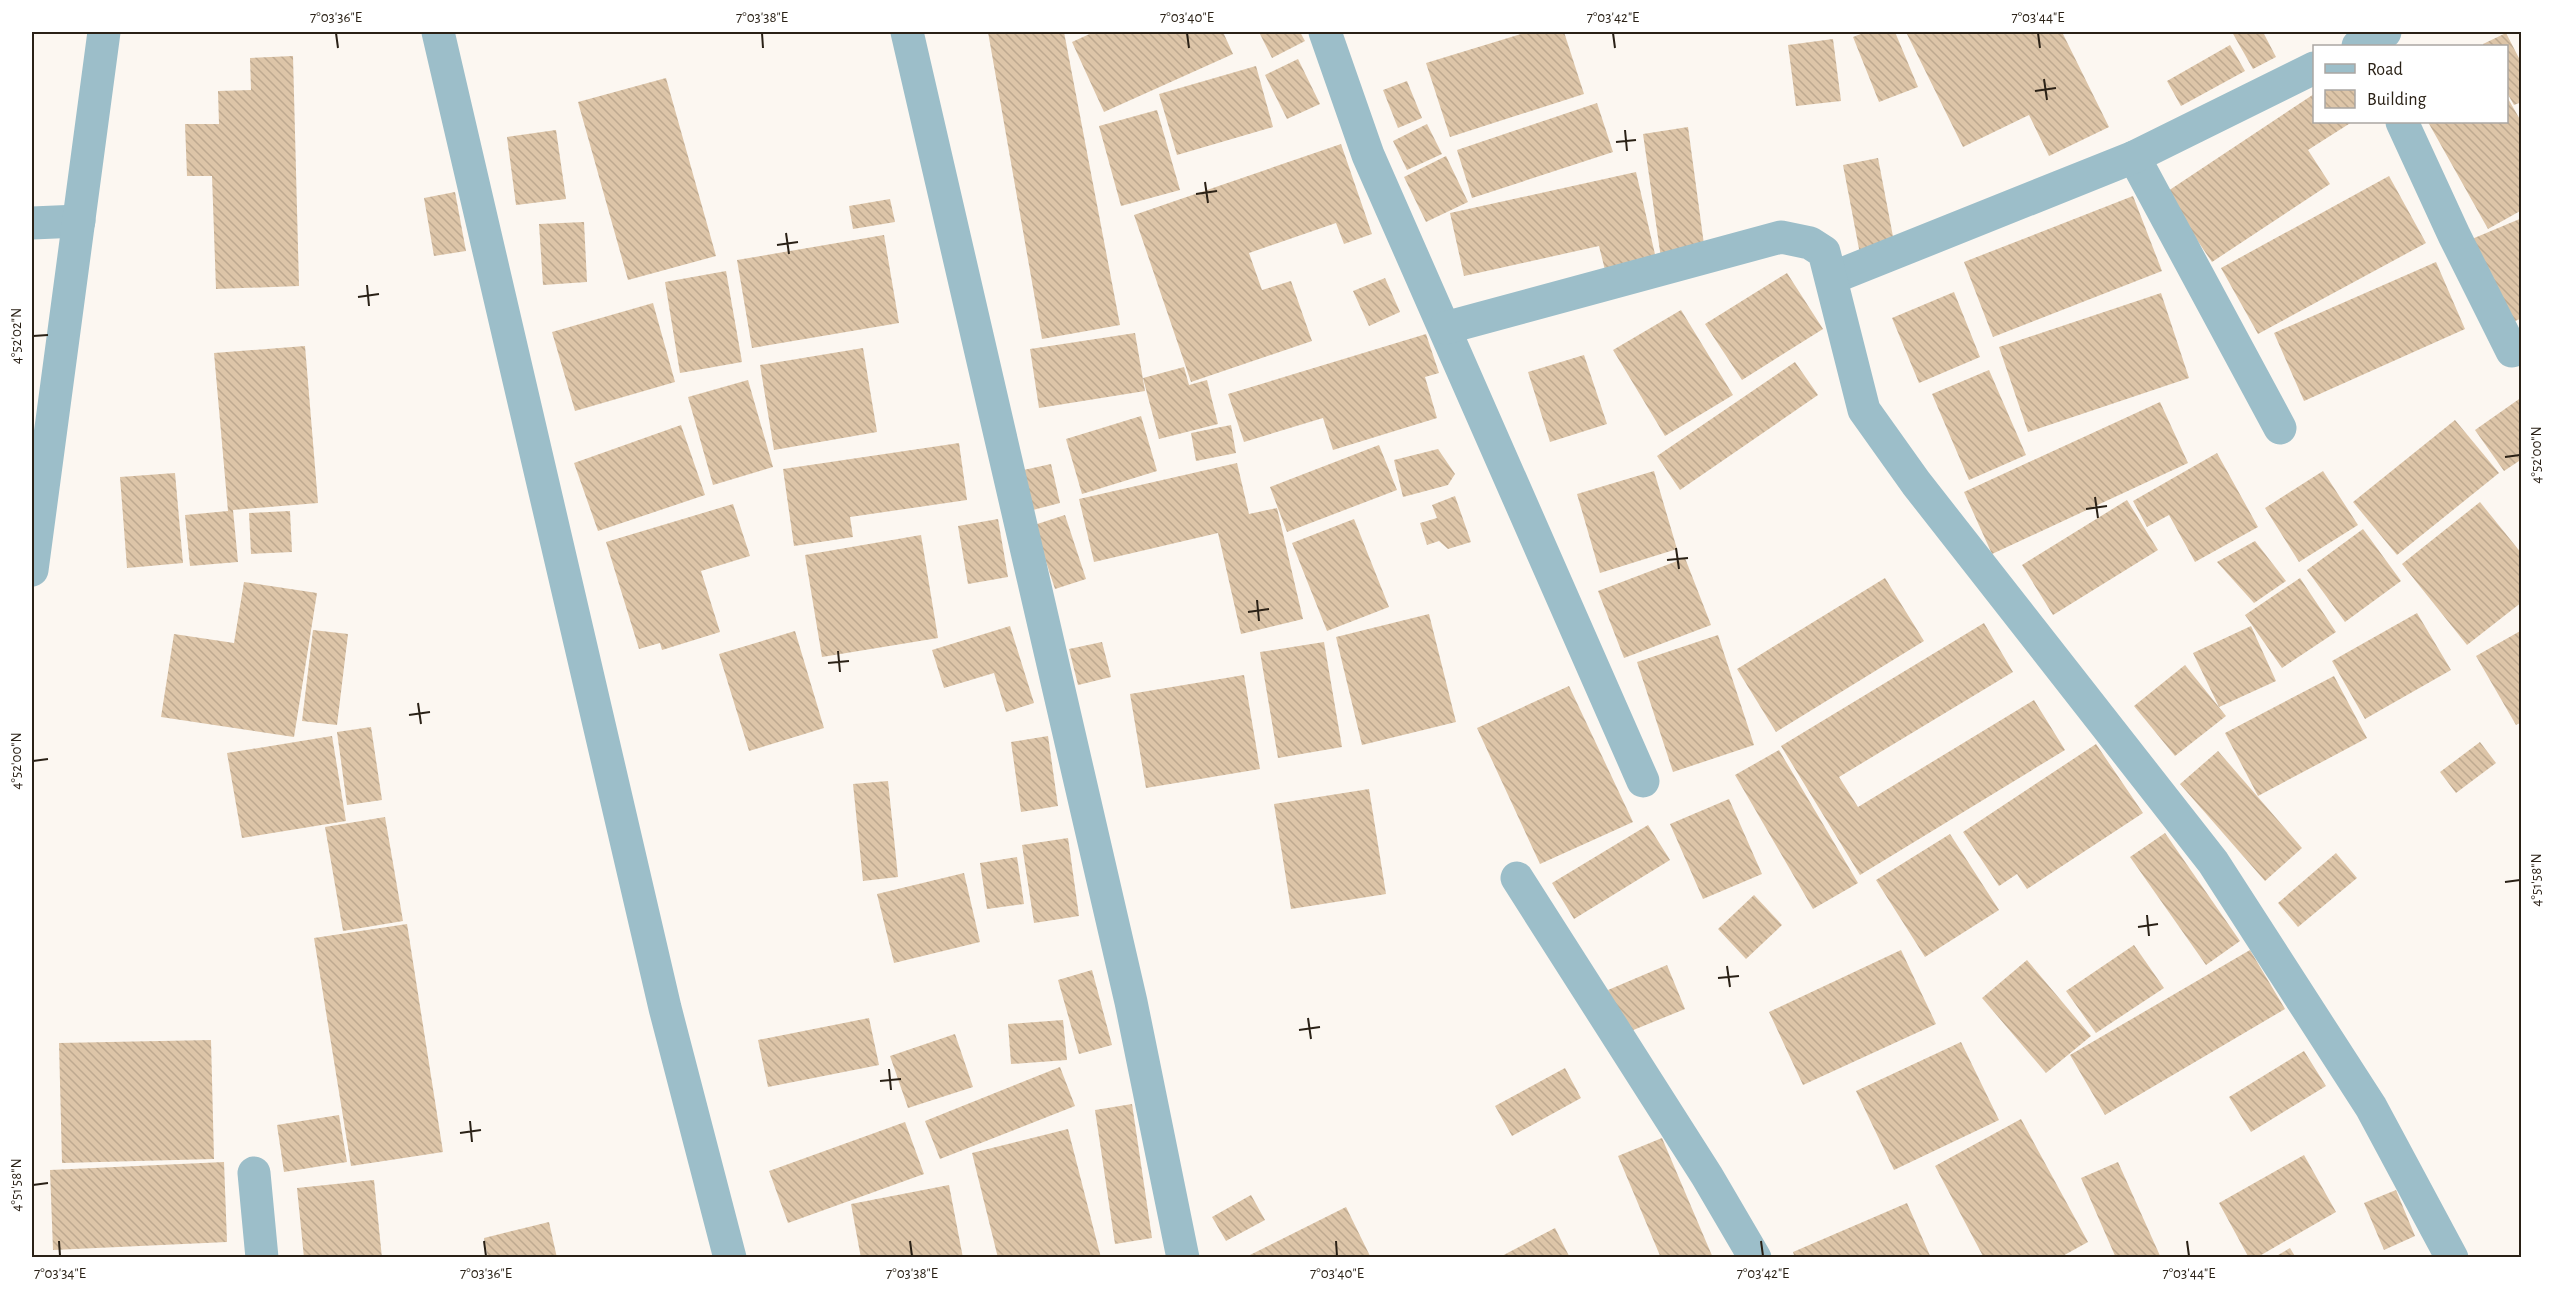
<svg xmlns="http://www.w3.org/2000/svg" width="2553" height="1289" viewBox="0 0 2553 1289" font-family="'Alegreya Sans',sans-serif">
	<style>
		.building { fill: url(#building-back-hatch) }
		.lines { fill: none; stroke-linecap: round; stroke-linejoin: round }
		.street { stroke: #9cbec9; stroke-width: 33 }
		.ticks { fill: none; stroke: #2a2116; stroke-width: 2 }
		.neatline { fill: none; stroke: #2a2116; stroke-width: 2 }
		.ticks-label { font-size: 15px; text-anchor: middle; fill: #2a2116 }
	</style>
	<defs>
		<pattern id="building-back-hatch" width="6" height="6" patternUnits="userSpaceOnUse" patternTransform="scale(1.5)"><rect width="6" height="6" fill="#ddc5a8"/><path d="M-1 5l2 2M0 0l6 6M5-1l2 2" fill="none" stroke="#bea990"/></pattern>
	</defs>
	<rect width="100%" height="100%" fill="#fcf7f1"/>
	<!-- building -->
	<g class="building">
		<path d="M988 32H1064L1120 325 1042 339Z"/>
		<path d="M1094 32H1223L1233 54 1104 112 1072 42Z"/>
		<path d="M1259 32H1300L1305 41 1272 58Z"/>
		<path d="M1528 32H1564L1584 94 1450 137 1426 63Z"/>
		<path d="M1866 32H1895L1918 87 1879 102 1853 37Z"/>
		<path d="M1906 32H2062L2109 127 2049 156 2029 115 1963 147Z"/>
		<path d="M2232 32H2263L2276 57 2253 69Z"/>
		<path d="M2506 33 2522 64V102L2514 105 2506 91V46H2484L2483 44Z"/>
		<path d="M1833 39 1841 101 1796 106 1788 45Z"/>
		<path d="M2230 45 2245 71 2181 106 2167 81Z"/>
		<path d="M293 56 299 286 216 289 212 176H187L185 124H219L218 91 251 90 250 58Z"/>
		<path d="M1298 59 1320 104 1287 119 1265 75Z"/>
		<path d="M1256 66 1273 127 1177 155 1159 94Z"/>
		<path d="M666 78 716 256 628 280 578 102Z"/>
		<path d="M1407 81 1422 118 1398 128 1383 90Z"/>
		<path d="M2314 94V122H2352L2308 150 2330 184 2212 262 2165 193Z"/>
		<path d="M2506 95 2522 123V210L2488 229 2428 122H2506Z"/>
		<path d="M1597 103 1613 152 1472 198 1457 150Z"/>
		<path d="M1157 110 1180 190 1121 206 1099 126Z"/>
		<path d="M1427 124 1442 154 1407 170 1393 141Z"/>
		<path d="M1688 127 1705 252 1661 258 1643 134Z"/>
		<path d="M556 130 566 199 516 205 507 137Z"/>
		<path d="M1341 144 1372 234 1344 244 1336 223 1249 253 1262 290 1291 281 1312 341 1191 382 1134 215Z"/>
		<path d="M1446 156 1468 202 1426 222 1404 177Z"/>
		<path d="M1878 158 1895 247 1860 254 1843 165Z"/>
		<path d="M1636 172 1657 263 1606 274 1599 246 1464 276 1450 213Z"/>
		<path d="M2389 176 2426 243 2258 334 2221 268Z"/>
		<path d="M455 192 466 251 434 256 424 198Z"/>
		<path d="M2133 196 2162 271 1993 337 1964 262Z"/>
		<path d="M890 199 895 222 853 229 849 206Z"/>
		<path d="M2522 218V318L2497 329 2460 244Z"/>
		<path d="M584 222 587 282 543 285 539 224Z"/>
		<path d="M884 235 899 323 752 348 737 260Z"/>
		<path d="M2436 262 2465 329 2304 401 2274 333Z"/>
		<path d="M726 271 742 362 680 373 665 282Z"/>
		<path d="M1787 273 1823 329 1742 380 1705 324Z"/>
		<path d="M1385 278 1400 312 1369 326 1353 291Z"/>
		<path d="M1954 292 1980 357 1919 383 1892 318Z"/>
		<path d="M2161 293 2189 378 2028 432 1999 347Z"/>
		<path d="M653 303 675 382 575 411 552 332Z"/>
		<path d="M1681 310 1733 395 1665 436 1613 350Z"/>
		<path d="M1135 333 1145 391 1039 408 1030 349Z"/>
		<path d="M1426 334 1439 373 1425 377 1437 418 1333 450 1323 418 1244 442 1228 394Z"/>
		<path d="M305 346 318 503 233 510 238 562 190 566 185 515 228 511 214 353Z"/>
		<path d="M863 348 877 432 774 450 760 365Z"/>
		<path d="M1584 355 1607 424 1550 442 1528 372Z"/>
		<path d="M1795 362 1818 395 1680 490 1657 456Z"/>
		<path d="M1184 367 1189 385 1207 380 1218 424 1159 439 1143 378Z"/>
		<path d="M1989 370 2026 455 1969 480 1932 394Z"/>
		<path d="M748 380 773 467 713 485 688 397Z"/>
		<path d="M2522 397V459L2504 471 2475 430Z"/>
		<path d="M2160 402 2188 463 1992 554 1964 492Z"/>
		<path d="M1141 416 1157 471 1082 494 1066 439Z"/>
		<path d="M2455 420 2499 473 2397 555 2353 502Z"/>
		<path d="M681 425 705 495 598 531 574 463Z"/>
		<path d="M1231 425 1236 453 1196 461 1191 433Z"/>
		<path d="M959 443 967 500 850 517 853 537 794 546 783 469Z"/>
		<path d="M1379 445 1397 490 1287 532 1270 487Z"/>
		<path d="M1438 449 1455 474 1448 485 1403 497 1394 460Z"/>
		<path d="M2217 453 2258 527 2195 562 2169 515 2147 527 2133 501Z"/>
		<path d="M1237 463 1249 514 1277 508 1303 619 1241 634 1218 533 1094 562 1079 499Z"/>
		<path d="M1051 464 1060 503 1029 511 1019 471Z"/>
		<path d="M1654 471 1677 549 1600 573 1577 494Z"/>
		<path d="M2323 471 2358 525 2299 562 2265 508Z"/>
		<path d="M175 473 183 563 127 568 120 477Z"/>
		<path d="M1455 496 1471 542 1448 549 1439 541 1427 545 1420 523 1437 518 1432 505Z"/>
		<path d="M2127 500 2158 550 2053 615 2022 565Z"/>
		<path d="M2480 502 2522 554V602L2467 645 2402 564Z"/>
		<path d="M733 504 750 556 701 571 720 632 662 650 660 643 639 649 606 542Z"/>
		<path d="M290 511 292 552 251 554 249 513Z"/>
		<path d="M1065 515 1086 579 1055 589 1034 525Z"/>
		<path d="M998 519 1008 577 968 584 958 526Z"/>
		<path d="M1354 519 1389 607 1327 631 1292 543Z"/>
		<path d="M2363 529 2401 581 2345 622 2307 570Z"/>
		<path d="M921 535 938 638 822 657 805 555Z"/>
		<path d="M2255 541 2286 581 2254 603 2217 562Z"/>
		<path d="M1685 558 1711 625 1624 658 1598 591Z"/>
		<path d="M1885 578 1924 641 1776 732 1737 669Z"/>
		<path d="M2300 578 2336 632 2282 668 2245 615Z"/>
		<path d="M244 582 317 593 294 737 161 717 174 634 234 643Z"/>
		<path d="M2417 613 2451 670 2365 719 2332 661Z"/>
		<path d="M1429 614 1456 722 1362 745 1336 637Z"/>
		<path d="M1984 623 2013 672 1839 777 1858 807 2034 700 2065 750 1860 875 1781 746Z"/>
		<path d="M1010 626 1034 703 1006 712 994 673 944 688 932 650Z"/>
		<path d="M2251 626 2276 681 2219 707 2193 653Z"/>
		<path d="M313 630 348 634 337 725 302 721Z"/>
		<path d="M2522 630V722L2516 725 2476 656Z"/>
		<path d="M795 631 824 728 749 751 719 654Z"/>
		<path d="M1718 635 1754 745 1673 772 1637 662Z"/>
		<path d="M1102 642 1111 677 1078 685 1069 649Z"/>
		<path d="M1324 642 1342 747 1278 758 1260 652Z"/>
		<path d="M2185 665 2226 716 2175 756 2134 706Z"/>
		<path d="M1244 675 1260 769 1146 788 1130 694Z"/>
		<path d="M2334 676 2367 738 2258 796 2225 733Z"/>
		<path d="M1569 686 1633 822 1540 864 1477 728Z"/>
		<path d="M371 727 382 800 347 805 337 732Z"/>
		<path d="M332 736 346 821 242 838 227 753Z"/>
		<path d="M1048 736 1058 806 1021 812 1011 742Z"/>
		<path d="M2480 742 2496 763 2456 793 2440 772Z"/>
		<path d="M2096 744 2143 813 2027 889 2017 874 1999 886 1963 832Z"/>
		<path d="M1779 750 1858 883 1813 909 1735 775Z"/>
		<path d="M2218 751 2302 848 2265 881 2180 784Z"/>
		<path d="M888 781 898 877 863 881 853 784Z"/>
		<path d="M1369 789 1386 894 1291 909 1274 804Z"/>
		<path d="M1729 799 1762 874 1703 899 1670 824Z"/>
		<path d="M385 817 403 921 343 931 325 827Z"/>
		<path d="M1648 825 1670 860 1574 919 1552 883Z"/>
		<path d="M2165 833 2240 941 2206 965 2130 857Z"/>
		<path d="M1950 834 1999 910 1925 957 1876 880Z"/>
		<path d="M1068 838 1079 916 1034 923 1022 845Z"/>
		<path d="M2336 853 2357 878 2298 927 2278 903Z"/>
		<path d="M1017 857 1024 904 987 909 980 863Z"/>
		<path d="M964 873 980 942 894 963 877 894Z"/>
		<path d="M1754 895 1782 925 1746 959 1718 929Z"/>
		<path d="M407 924 443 1152 351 1166 314 938Z"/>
		<path d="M2134 945 2164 988 2096 1033 2066 991Z"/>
		<path d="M1901 950 1936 1024 1803 1085 1769 1012Z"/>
		<path d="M2250 950 2285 1009 2105 1115 2070 1055Z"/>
		<path d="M2027 960 2091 1036 2046 1073 1982 998Z"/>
		<path d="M1667 965 1685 1009 1626 1033 1608 990Z"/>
		<path d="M1092 970 1112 1045 1079 1054 1058 980Z"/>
		<path d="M869 1018 879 1065 768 1087 758 1040Z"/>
		<path d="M1063 1020 1067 1060 1011 1064 1008 1024Z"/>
		<path d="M955 1034 973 1087 908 1108 890 1056Z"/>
		<path d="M211 1040 214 1159 62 1163 59 1043Z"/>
		<path d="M1961 1042 1999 1120 1894 1170 1856 1091Z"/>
		<path d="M2304 1051 2326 1086 2251 1132 2229 1097Z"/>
		<path d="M1060 1067 1075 1106 940 1159 925 1121Z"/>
		<path d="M1565 1068 1581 1098 1512 1136 1495 1106Z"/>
		<path d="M1132 1104 1152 1238 1115 1244 1095 1110Z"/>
		<path d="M339 1115 347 1162 284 1172 277 1125Z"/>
		<path d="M2021 1119 2088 1242 2059 1258H1984L1935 1166Z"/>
		<path d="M905 1122 924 1174 788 1223 769 1171Z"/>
		<path d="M1068 1129 1101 1258H998L972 1153Z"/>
		<path d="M1662 1138 1713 1258H1661L1618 1156Z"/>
		<path d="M2304 1155 2336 1212 2256 1258H2249L2219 1203Z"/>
		<path d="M224 1162 227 1242 53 1250 50 1170Z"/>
		<path d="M2118 1162 2161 1258H2116L2081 1178Z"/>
		<path d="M374 1180 382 1258H304L297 1188Z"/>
		<path d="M949 1185 963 1258H861L851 1204Z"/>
		<path d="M2396 1190 2415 1236 2384 1250 2364 1203Z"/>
		<path d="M1251 1195 1265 1220 1226 1241 1212 1217Z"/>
		<path d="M1907 1203 1931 1258H1795L1793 1252Z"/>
		<path d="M1346 1207 1371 1258H1244Z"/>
		<path d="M549 1222 557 1258H488L484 1238Z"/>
		<path d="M1555 1228 1570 1258H1498Z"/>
		<path d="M2290 1248 2296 1258H2273Z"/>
	</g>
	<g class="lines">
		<!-- street -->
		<g class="street">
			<path d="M438 32 665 1008 730 1258"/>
			<path d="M907 32 1131 1002 1183 1258"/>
			<path d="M1325 32 1368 155 1643 781"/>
			<path d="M2358 46 2385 32"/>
			<path d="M2402 122 2454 235 2512 351 2522 348"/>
			<path d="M2134 157 2280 428"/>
			<path d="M32 223 79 221"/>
			<path d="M1832 278 2134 157 2314 68"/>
			<path d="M1445 328 1781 237 1810 243 1824 252 1864 410 1916 483 2213 862 2371 1107 2452 1258"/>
			<path d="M32 570 104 32"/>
			<path d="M1517 878 1707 1176 1755 1258"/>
			<path d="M254 1173 262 1258"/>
		</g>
	</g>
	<!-- ticks -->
	<path class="ticks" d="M336 33 338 48M762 33 763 48M1187 33 1189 48M1613 33 1615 48M2038 33 2040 48M2044 79 2047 100M2035 91 2056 88M1625 130 1627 151M1616 142 1636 140M1205 182 1208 203M1196 194 1217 191M786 233 789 254M777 245 798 242M367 285 369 306M358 297 379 294M33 336 48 335M2505 457 2520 455M2095 497 2098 518M2086 509 2107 506M1676 548 1679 569M1667 560 1688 558M1257 600 1259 621M1248 612 1269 609M838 651 840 672M828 663 849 661M418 703 421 724M409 715 430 712M33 761 48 759M2505 882 2520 880M2147 915 2149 936M2138 927 2158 924M1727 966 1730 987M1718 978 1739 976M1308 1018 1311 1039M1299 1030 1320 1027M889 1069 891 1090M880 1081 901 1079M470 1121 472 1142M460 1133 481 1130M33 1185 48 1183M59 1241 60 1256M484 1241 486 1256M910 1241 912 1256M1336 1241 1337 1256M1761 1241 1763 1256M2187 1241 2189 1256"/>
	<!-- border -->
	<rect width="2553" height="1289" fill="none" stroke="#ffffff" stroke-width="66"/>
	<!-- legend -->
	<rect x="2313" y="45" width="195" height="78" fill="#ffffff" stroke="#aaa6a2" stroke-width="1.5"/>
	<rect x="2325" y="64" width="30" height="9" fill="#9cbec9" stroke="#aaa6a2" stroke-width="1.5"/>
	<text x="2367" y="75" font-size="18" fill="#2a2116">Road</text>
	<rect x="2325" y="90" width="30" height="18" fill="url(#building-back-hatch)" stroke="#aaa6a2" stroke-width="1.5"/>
	<text x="2367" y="105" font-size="18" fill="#2a2116">Building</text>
	<rect x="33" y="33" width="2487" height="1223" class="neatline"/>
	<g class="ticks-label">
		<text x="336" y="22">7°03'36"E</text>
		<text x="762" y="22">7°03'38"E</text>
		<text x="1187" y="22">7°03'40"E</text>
		<text x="1613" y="22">7°03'42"E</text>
		<text x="2038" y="22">7°03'44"E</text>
		<text transform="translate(16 336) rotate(-90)" y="5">4°52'02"N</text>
		<text transform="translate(2536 455) rotate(-90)" y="5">4°52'00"N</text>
		<text transform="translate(16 761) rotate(-90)" y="5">4°52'00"N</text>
		<text transform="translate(2536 880) rotate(-90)" y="5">4°51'58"N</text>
		<text transform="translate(16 1185) rotate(-90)" y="5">4°51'58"N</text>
		<text x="60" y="1278">7°03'34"E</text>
		<text x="486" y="1278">7°03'36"E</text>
		<text x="912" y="1278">7°03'38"E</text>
		<text x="1337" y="1278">7°03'40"E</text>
		<text x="1763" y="1278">7°03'42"E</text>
		<text x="2189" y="1278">7°03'44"E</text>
	</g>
</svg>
